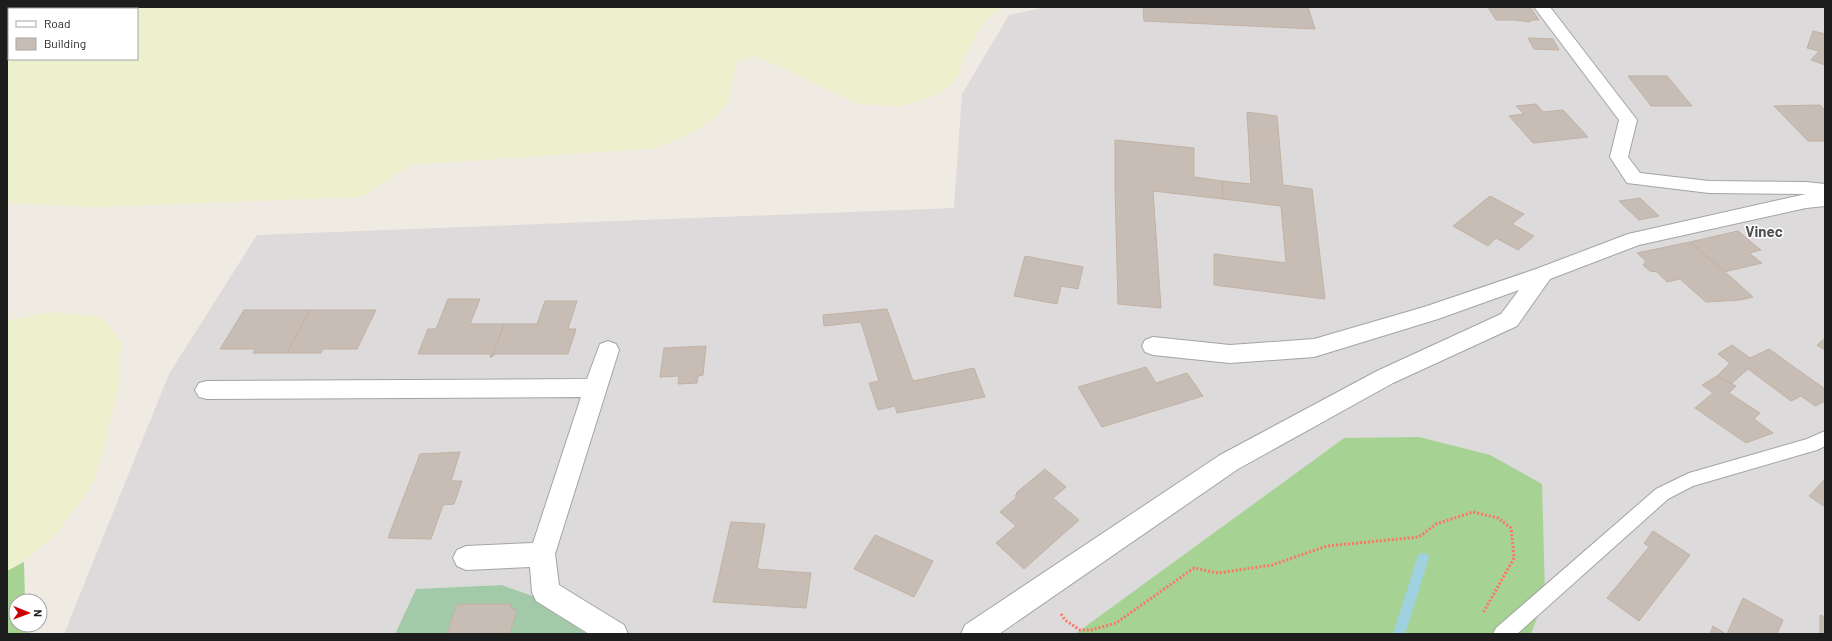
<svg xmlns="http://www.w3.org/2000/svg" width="1832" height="641" viewBox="0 0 1832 641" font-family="Barlow,sans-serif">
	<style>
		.residential { fill: #dcdada }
		.farmland { fill: #edf0cc; fill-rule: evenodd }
		.forest { fill: #a6d294 }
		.cemetery { fill: #a2caa8 }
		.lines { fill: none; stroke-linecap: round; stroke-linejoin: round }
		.stream { fill: #a0d1e0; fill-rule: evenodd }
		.building { fill: #c7bdb5; stroke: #c2b1a4 }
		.service-casing { stroke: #a4a4a4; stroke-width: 2 }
		.minor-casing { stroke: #a4a4a4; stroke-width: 2 }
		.path { stroke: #ff7564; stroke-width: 3; stroke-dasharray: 2 2; stroke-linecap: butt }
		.service { fill: #fff; fill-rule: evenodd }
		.minor { fill: #fff; fill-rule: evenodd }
		.labels { text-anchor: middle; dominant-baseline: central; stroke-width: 3; stroke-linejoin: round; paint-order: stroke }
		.quarter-label { font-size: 15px; font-weight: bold; fill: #505050; stroke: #fff }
	</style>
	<rect width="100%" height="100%" fill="#efebe2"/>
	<!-- residential -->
	<path class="residential" d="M1047 7H1825V634H1531L1545 597 1344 438 1075 634H586L538 598 502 585 416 589 395 634H64L169 374 257 235 954 208 962 94 1009 15Z"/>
	<!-- farmland -->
	<g class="farmland">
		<path d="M7 7H1004L985 20 963 59 959 74 948 88 927 99 898 106 859 104 764 60 752 56 737 61 728 102 717 116 698 130 657 148 410 165 362 197 93 207 7 203ZM9 9H137V59H9Z"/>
		<path d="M54 312 102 317 121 343 118 391 95 480 58 532 24 562 7 571V320Z"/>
	</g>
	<!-- forest -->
	<g class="forest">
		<path d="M1419 437 1490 455 1542 484 1545 597 1531 634H1075L1344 438Z"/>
		<path d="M24 562 25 601H16V625H27L28 634H7V571Z"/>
	</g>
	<!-- cemetery -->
	<path class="cemetery" d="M502 585 538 598 586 634H395L416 589Z"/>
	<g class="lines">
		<!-- stream -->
		<path class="stream" d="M1423 553 1427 554 1429 558 1405 634H1393L1417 558 1419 554Z"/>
	</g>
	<!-- building -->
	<g class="building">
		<path d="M1143 7H1308L1315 29 1144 21Z"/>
		<path d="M1488 7H1530L1539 20H1533L1529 22 1515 20H1496Z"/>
		<path d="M1813 31 1825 34V65L1811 60 1819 51 1807 48Z"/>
		<path d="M1528 38 1553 39 1559 50 1534 49Z"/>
		<path d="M1628 76H1667L1692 106H1651Z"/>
		<path d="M1536 104 1543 112 1563 110 1588 137 1533 143 1509 116 1524 114 1516 106Z"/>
		<path d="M1820 105 1825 110V141H1808L1774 106Z"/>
		<path d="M1247 112 1277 116 1283 185 1312 189 1325 299 1214 285V254L1286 263 1281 206 1223 199 1222 181 1251 184Z"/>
		<path d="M1115 140 1194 148V177L1222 181 1223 199 1153 191 1161 308 1118 304 1115 187Z"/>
		<path d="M1490 196 1524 214 1512 224 1534 236 1518 250 1496 238 1488 246 1453 226Z"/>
		<path d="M1640 198 1659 216 1639 220 1619 201Z"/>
		<path d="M1738 231 1761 250 1749 253 1762 263 1724 272 1690 242Z"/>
		<path d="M1690 242 1731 277 1753 297 1740 300 1706 302 1680 279 1667 282 1657 272 1650 271 1643 265 1646 261 1637 253Z"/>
		<path d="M1025 256 1083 267 1078 289 1061 286 1057 304 1014 296Z"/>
		<path d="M448 299H480L470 324H504L492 357H490L491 354H418L428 329H436Z"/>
		<path d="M545 301H577L568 329H576L568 354H495L492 357 504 324H537Z"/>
		<path d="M887 309 913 381 974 368 985 397 897 413 895 406 878 410 869 383 879 381 861 322 824 326 823 315Z"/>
		<path d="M244 310H310L287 353H253L255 349H220Z"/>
		<path d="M310 310H376L357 349H323L321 353H287Z"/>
		<path d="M1825 338V350L1817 345Z"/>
		<path d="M1732 345 1750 358 1769 349 1825 389V401L1815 406 1801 396 1791 401 1748 369 1731 384 1717 376 1730 363 1718 354Z"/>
		<path d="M706 346 703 375 698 376 697 383 678 384 679 376 660 377 664 348Z"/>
		<path d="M1146 367 1156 383 1187 373 1203 396 1102 427 1078 387Z"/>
		<path d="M1717 376 1736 386 1729 393 1760 413 1754 419 1773 433 1746 443 1695 408 1713 393 1702 385Z"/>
		<path d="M460 452 451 481H462L454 504 443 505 431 539 388 538 420 454Z"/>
		<path d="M1045 469 1066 487 1053 498 1079 520 1024 569 996 543 1016 526 1000 512 1017 497 1015 496 1017 494 1016 493Z"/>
		<path d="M1825 479V507L1809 496Z"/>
		<path d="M731 522 765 524 757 569 811 573 806 608 713 602Z"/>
		<path d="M1653 531 1690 555 1639 621 1607 598 1649 547 1644 543Z"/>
		<path d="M875 535 933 561 914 597 854 569Z"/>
		<path d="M1743 598 1783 620 1777 634H1727Z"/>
		<path d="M457 604H512L511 609H517L510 633 447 634Z"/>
		<path d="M1820 615 1825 617V634H1820Z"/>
		<path d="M1713 626 1726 634H1710Z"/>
	</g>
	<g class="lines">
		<defs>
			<path id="service" d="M1825 431V446L1817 450 1693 486 1668 499 1517 634H1493L1496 628 1656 489 1689 473 1807 439Z"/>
			<g id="minor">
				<path d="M1534 7H1550L1637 120 1628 157 1640 173 1709 181 1806 182 1825 184V206L1806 208 1639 245 1550 279 1517 326 1393 383 1238 469 999 634H961L965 625 1220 455 1377 371 1501 314 1519 290 1438 319 1314 357 1230 363 1153 355 1145 352 1142 346 1145 340 1153 337 1230 345 1314 339 1424 307 1536 269 1628 234 1806 194 1709 193 1627 183 1610 157 1619 120Z"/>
				<path d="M608 341 616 344 619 350 555 554 559 585 624 625 628 634H589L536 601 532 592 530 567 466 570 457 566 453 558 457 550 466 546 533 543 581 397 207 399 199 397 195 390 199 383 207 381 587 379 600 344Z"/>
			</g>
		</defs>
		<!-- service casing -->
		<use href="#service" class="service-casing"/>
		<!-- minor casing -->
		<use href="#minor" class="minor-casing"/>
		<!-- path -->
		<path class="path" d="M1061 614 1065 620 1080 630H1091L1116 623 1194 568 1218 573 1272 565 1327 546 1419 537 1436 524 1473 512 1498 518 1511 528 1514 558 1483 613"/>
		<!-- service -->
		<use href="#service" class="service"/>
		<!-- minor -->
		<use href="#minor" class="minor"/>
	</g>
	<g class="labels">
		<!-- quarter labels -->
		<g class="quarter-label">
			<text x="1764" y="231">Vinec</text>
		</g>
	</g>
	<!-- border -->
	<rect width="1832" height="641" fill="none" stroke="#1d1d1d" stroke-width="16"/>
	<!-- legend -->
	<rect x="8" y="8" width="130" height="52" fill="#ffffff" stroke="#a5a5a5"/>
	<rect x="16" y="21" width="20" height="6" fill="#ffffff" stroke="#a5a5a5"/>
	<text x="44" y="28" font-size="12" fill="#1d1d1d">Road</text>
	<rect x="16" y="38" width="20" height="12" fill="#c7bdb5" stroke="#a5a5a5"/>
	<text x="44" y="48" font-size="12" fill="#1d1d1d">Building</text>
	<!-- north arrow -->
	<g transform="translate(28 613) rotate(91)"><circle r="19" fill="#ffffff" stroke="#a5a5a5"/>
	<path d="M0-3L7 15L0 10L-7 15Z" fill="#cb0100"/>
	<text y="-6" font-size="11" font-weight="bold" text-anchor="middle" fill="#1d1d1d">N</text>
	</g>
</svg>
